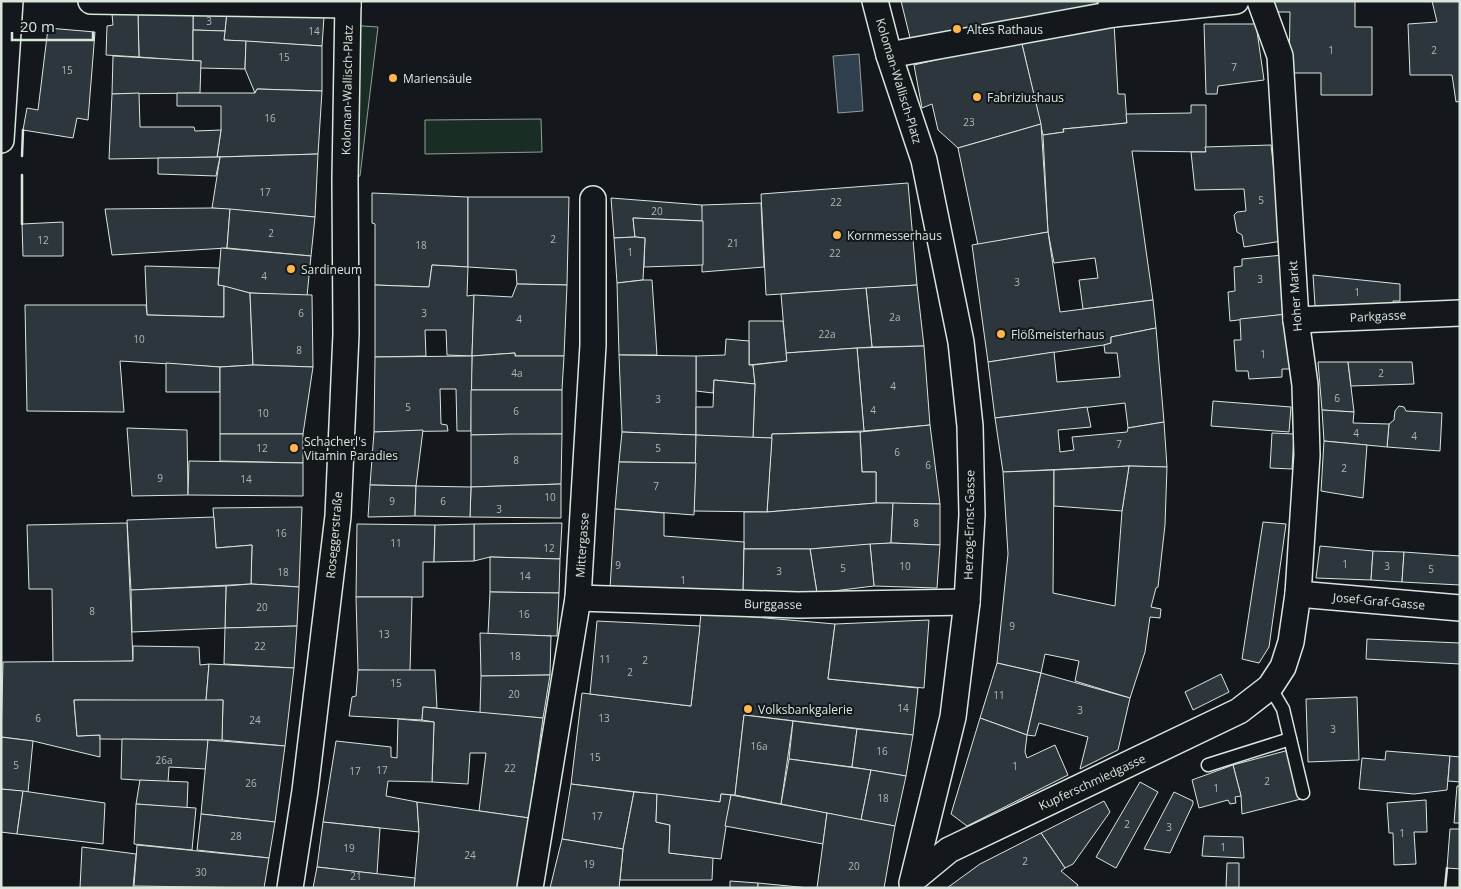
<svg xmlns="http://www.w3.org/2000/svg" width="1461" height="889" viewBox="0 0 1461 889" font-family="'Open Sans',sans-serif">
	<style>
		.green { fill: #1a2d24; stroke: #939e99 }
		.water { fill: #2f3f4d; stroke: #939e99 }
		.building { fill: #2c363c; stroke: #d8e6dc }
		.lines { fill: none; stroke-linecap: round; stroke-linejoin: round }
		.lane-casing { stroke: #d8e6dc; stroke-width: 15 }
		.street-casing { stroke: #d8e6dc; stroke-width: 28 }
		.lane { stroke: #14181c; stroke-width: 12 }
		.street { stroke: #14181c; stroke-width: 25 }
		.wall { stroke: #d8e6dc; stroke-width: 2.5 }
		.poi-dot { fill: #ffb74d; stroke: #14181c; stroke-width: 2 }
		.labels { text-anchor: middle; dominant-baseline: central; stroke-width: 4; stroke-linejoin: round; paint-order: stroke }
		.number-label { font-size: 10px; fill: #adbab4 }
		.poi-label { font-size: 12px; fill: #d8e6dc; stroke: #14181c; text-anchor: start }
		.street-label { font-size: 12px; fill: #d8e6dc; stroke: #14181c }
	</style>
	<rect width="100%" height="100%" fill="#14181c"/>
	<!-- green -->
	<g class="green">
		<path d="M348 25 378 27 360 176 345 179Z"/>
		<path d="M541 119 542 152 425 154V120Z"/>
	</g>
	<!-- water -->
	<path class="water" d="M859 54 863 111 838 113 833 56Z"/>
	<!-- building -->
	<g class="building">
		<path d="M901 1H1097L1099 12 912 46Z"/>
		<path d="M1273 1H1355V27H1372V95H1321V73H1289L1290 12H1273Z"/>
		<path d="M1432 1H1460V101L1456 102 1452 75H1410L1408 24 1437 22Z"/>
		<path d="M227 11 324 17 322 46 224 40Z"/>
		<path d="M227 11 225 31 193 30V12Z"/>
		<path d="M193 12V61L139 57 138 14Z"/>
		<path d="M112 14H138L139 57 106 55 107 26 113 25Z"/>
		<path d="M1114 23 1118 94H1125L1127 123 1063 129 1064 132 1043 135 1021 40Z"/>
		<path d="M1204 24H1256L1264 80 1218 86 1217 94H1206Z"/>
		<path d="M48 28 95 32 88 120 77 118 73 138 23 130 27 108 38 110Z"/>
		<path d="M193 30 225 31 224 40 246 41 245 69 200 68 201 61H193Z"/>
		<path d="M1021 40 1041 124 958 148 938 130 932 104 922 108 914 65Z"/>
		<path d="M246 41 322 46V91L257 89 255 93 245 69Z"/>
		<path d="M113 56 201 61 200 93 112 94Z"/>
		<path d="M257 89 322 91 318 154 217 157 221 130V106H177V93H255Z"/>
		<path d="M139 93 140 127H194L195 131 221 130 217 157 109 159 112 94Z"/>
		<path d="M1191 105H1206V152L1132 151 1153 300 1083 309 1079 280 1098 278 1095 258 1054 263 1048 232 1043 135 1064 132 1063 129 1127 123 1126 114 1191 113Z"/>
		<path d="M1041 124 1048 232 978 245 958 148Z"/>
		<path d="M1271 145 1282 241 1244 247 1242 235 1237 232 1234 215 1237 212 1246 211 1244 189 1195 190 1191 152H1206L1205 147Z"/>
		<path d="M318 154 315 217 212 208 220 157Z"/>
		<path d="M220 157 216 176 158 174V158Z"/>
		<path d="M908 183 917 285 766 295 761 194Z"/>
		<path d="M372 193 468 197V267L432 265 429 287 375 285V224L372 223Z"/>
		<path d="M468 197H569L567 285 517 284 516 270 468 267Z"/>
		<path d="M611 198 702 205 703 221 633 218 635 237 614 238Z"/>
		<path d="M761 203 764 267 702 272V205Z"/>
		<path d="M212 208 230 209 227 248 112 255 105 209Z"/>
		<path d="M230 209 315 217 311 256 227 248Z"/>
		<path d="M633 218 703 221V265L644 267 645 238 635 237Z"/>
		<path d="M63 222V256H23L22 224Z"/>
		<path d="M1048 232 1060 312 1153 300 1156 328 1111 337V343L1104 345 988 362 972 245Z"/>
		<path d="M635 237 645 238 643 280 617 283 614 238Z"/>
		<path d="M221 248 311 256 307 296 250 293 218 285Z"/>
		<path d="M1283 255 1287 314 1230 321 1228 292 1235 291 1234 267 1242 266V259Z"/>
		<path d="M432 265 468 267 467 296 474 295 472 356 447 355 446 330H425L426 356 375 357V285L429 287Z"/>
		<path d="M145 266 219 268 218 285 224 286V317L147 315Z"/>
		<path d="M1313 275 1400 284V301H1393L1394 309 1325 312 1315 305Z"/>
		<path d="M643 280H652L657 355H619L617 283Z"/>
		<path d="M517 284 567 285 564 356H515V353L472 356 474 295 512 297Z"/>
		<path d="M917 285 924 346 872 347 866 288Z"/>
		<path d="M224 286 250 293 253 365 220 367 120 361 124 412 27 411 25 305H146L147 315 224 317Z"/>
		<path d="M866 288 872 347 786 353 781 294Z"/>
		<path d="M250 293 312 295 313 367 253 365Z"/>
		<path d="M1287 314 1292 369H1282V377L1249 379 1248 371H1236L1234 340H1241L1240 319Z"/>
		<path d="M749 321H783L787 361 749 365Z"/>
		<path d="M1156 328 1164 422 1128 428 1125 403 995 418 988 362 1054 352 1057 382 1120 377 1117 353H1105L1104 345 1111 343V337Z"/>
		<path d="M726 339 749 341V365H753L755 384 714 380 713 393 696 391V356L725 355Z"/>
		<path d="M924 346 930 425 864 431 857 348Z"/>
		<path d="M857 348 864 431 772 434V438H753L755 384 753 365 787 361 786 353Z"/>
		<path d="M515 353V356H564L562 390H471L472 356Z"/>
		<path d="M619 355 696 356V435L622 432Z"/>
		<path d="M472 356 471 431H457L456 389H440L441 424 447 425 448 431 374 432 375 357Z"/>
		<path d="M1318 362H1348L1354 412 1322 410Z"/>
		<path d="M1348 362H1412L1414 384 1351 386Z"/>
		<path d="M166 363 220 367V392H166Z"/>
		<path d="M253 365 313 367 303 434H220V367Z"/>
		<path d="M714 380 755 384 753 438 696 435V407H713Z"/>
		<path d="M471 390H562V434L471 435Z"/>
		<path d="M1213 401 1291 407 1289 432 1211 426Z"/>
		<path d="M1399 406 1404 407 1406 411 1442 413 1440 451 1387 447 1389 424 1394 420 1395 411Z"/>
		<path d="M1087 407 1091 427 1058 430 1060 452 1074 450 1072 437 1127 432 1128 428 1164 422 1167 467 1129 466 1003 472 995 418Z"/>
		<path d="M1322 410 1354 412 1353 423 1389 424 1387 447 1324 441Z"/>
		<path d="M930 425 940 504 876 503V472H862L860 432Z"/>
		<path d="M127 428 187 430 188 495 132 496Z"/>
		<path d="M423 430 416 486 370 485 374 432Z"/>
		<path d="M622 432 696 435V463L619 462Z"/>
		<path d="M860 432 862 472H876V503L767 512 772 434Z"/>
		<path d="M1272 433 1294 434 1292 469 1270 468Z"/>
		<path d="M220 434H303V463L220 461Z"/>
		<path d="M511 434H562L561 484 471 487V435Z"/>
		<path d="M696 435 772 438 767 512 694 511Z"/>
		<path d="M1324 441 1367 445 1363 498 1321 491Z"/>
		<path d="M189 461 303 463V496L188 495Z"/>
		<path d="M619 462 696 463 694 515 615 509Z"/>
		<path d="M1129 466 1167 467 1165 525 1158 587 1156 588 1151 607 1161 609 1160 618 1150 617 1145 652 1130 698 1075 681 1079 661 1045 654 1041 673 997 663 1008 554 1003 472 1054 470 1053 593 1115 606 1122 511Z"/>
		<path d="M1129 466 1122 511 1054 506V470Z"/>
		<path d="M561 484V518L470 517 471 487Z"/>
		<path d="M370 485 416 486 415 516 368 517Z"/>
		<path d="M416 486 471 487 470 517 415 516Z"/>
		<path d="M876 503H893L891 543 810 549H744V512H767Z"/>
		<path d="M893 503 940 504V545L891 543Z"/>
		<path d="M302 507 299 587 251 584 252 545 216 548 213 508Z"/>
		<path d="M615 509 664 513V536L744 542 743 597 610 588Z"/>
		<path d="M214 517 216 548 252 545 251 584 131 590 127 520Z"/>
		<path d="M1263 522 1286 524 1269 647 1259 663 1242 659Z"/>
		<path d="M127 523 133 661 53 663 52 589H29L27 525Z"/>
		<path d="M562 523 560 559 490 557 474 561V524Z"/>
		<path d="M357 524 435 525 434 562H423V597H356Z"/>
		<path d="M474 524V561L434 562 435 525Z"/>
		<path d="M891 543 940 545 937 588 874 586 870 544Z"/>
		<path d="M870 544 874 586 817 593 810 549Z"/>
		<path d="M1320 546 1373 551 1371 580 1316 578Z"/>
		<path d="M744 549H810L817 593 743 597Z"/>
		<path d="M1373 551 1404 552 1402 582 1371 580Z"/>
		<path d="M1404 552 1460 556V585L1402 582Z"/>
		<path d="M490 557 560 559 559 593 490 592Z"/>
		<path d="M251 584 299 587 297 626 225 628 226 586Z"/>
		<path d="M226 586 225 628 132 632 131 590Z"/>
		<path d="M490 592 559 593 557 636 488 634Z"/>
		<path d="M356 597H412L410 671 358 670Z"/>
		<path d="M701 614H719L835 624 828 679 918 688 913 735 744 715 735 795 721 794 720 802 571 784 582 693 691 706Z"/>
		<path d="M929 620 924 688 828 679 835 624Z"/>
		<path d="M597 621 700 626 691 706 590 694Z"/>
		<path d="M297 626 294 668 224 664 225 628Z"/>
		<path d="M480 633 551 636 550 675 481 676Z"/>
		<path d="M1367 639 1460 643V664L1366 659Z"/>
		<path d="M133 646 199 647 200 665 209 664 206 701 74 700 77 736 100 735V757L33 741 1 737 3 662 133 661Z"/>
		<path d="M997 663 1041 673 1027 735 980 718Z"/>
		<path d="M209 664 294 668 285 746 222 740 223 700 206 701Z"/>
		<path d="M358 670H435L437 708 423 707 422 720 349 716 352 697 356 696Z"/>
		<path d="M1041 673 1130 698 1118 750 1080 769 1088 737 1039 723 1035 736 1027 735Z"/>
		<path d="M1221 674 1229 692 1193 710 1185 692Z"/>
		<path d="M550 675 543 718 480 713 481 676Z"/>
		<path d="M1357 697 1359 760 1308 762 1306 699Z"/>
		<path d="M74 700H223L222 740 100 739V735L77 736Z"/>
		<path d="M423 707 543 718 529 818 479 811 486 753H470L468 784 432 782 434 722 422 720Z"/>
		<path d="M744 715 793 721 781 804 735 795Z"/>
		<path d="M980 718 1027 735 1025 752 1027 758 1055 745 1068 775 967 826 951 814Z"/>
		<path d="M398 719 434 722 432 782 388 781 386 796 417 802 419 832 323 822 336 741 391 747V757L397 758Z"/>
		<path d="M793 721 857 729 852 767 789 759Z"/>
		<path d="M857 729 913 735 906 776 852 767Z"/>
		<path d="M1 737 33 741 28 792 1 789Z"/>
		<path d="M122 739 208 740 206 769 169 767 168 782 121 779Z"/>
		<path d="M208 740 285 746 275 822 201 814Z"/>
		<path d="M1289 750 1301 799 1242 814 1241 796 1233 765Z"/>
		<path d="M1386 751 1450 756 1447 790 1414 794 1359 789 1362 758 1385 760Z"/>
		<path d="M1450 756 1460 757V782L1448 781Z"/>
		<path d="M789 759 871 770 861 820 781 804Z"/>
		<path d="M1233 765 1241 796 1235 797 1236 803 1230 804 1228 800 1199 808 1192 780Z"/>
		<path d="M871 770 906 776 895 826 861 820Z"/>
		<path d="M140 780 188 782 187 808 136 804Z"/>
		<path d="M1140 782 1158 792 1116 868 1096 857Z"/>
		<path d="M571 784 634 792 623 849 562 839Z"/>
		<path d="M1457 786H1460V823H1454Z"/>
		<path d="M1 789 23 791 17 834 1 832Z"/>
		<path d="M23 791 105 803 103 844 17 834Z"/>
		<path d="M634 792 657 794 656 822 670 825 669 853 713 858 712 880H620L623 849Z"/>
		<path d="M1174 792 1193 801V804L1170 853 1144 849Z"/>
		<path d="M657 794 720 802 721 794 731 795 721 859 669 853 670 825 656 822Z"/>
		<path d="M731 795 827 813 823 844 725 826Z"/>
		<path d="M1426 800 1427 832H1414L1416 864 1394 865 1393 833H1389L1387 803Z"/>
		<path d="M1104 801 1110 812 1073 864 1065 868 1041 833Z"/>
		<path d="M417 802 529 818 518 888H414L419 832Z"/>
		<path d="M136 804 196 808 192 850 134 844Z"/>
		<path d="M827 813 895 826 884 888H817Z"/>
		<path d="M201 814 275 822 269 858 197 850Z"/>
		<path d="M323 822 380 828 377 874 317 867Z"/>
		<path d="M1450 829H1460V869L1447 868Z"/>
		<path d="M1041 833 1065 868 1061 871 1078 885 1076 888H947L980 864Z"/>
		<path d="M1204 836 1243 837 1244 858 1202 856Z"/>
		<path d="M562 839 623 849 619 888H550Z"/>
		<path d="M137 845 269 858 264 888 134 886Z"/>
		<path d="M82 847 136 854 133 888H80Z"/>
		<path d="M1227 863H1239V888H1226Z"/>
		<path d="M317 867 415 878 414 888H313Z"/>
		<path d="M730 881 758 883V888H730Z"/>
		<path d="M758 883 809 888H758Z"/>
	</g>
	<g class="lines">
		<defs>
			<g id="lane">
				<path d="M1270 687 1283 709 1303 793"/>
				<path d="M1208 765 1290 739"/>
			</g>
			<g id="street">
				<path d="M91 1 348 5"/>
				<path d="M875 1 889 55 924 160 961 342 970 426 972 515 967 602 953 717 912 883"/>
				<path d="M1111 1 1114 14 1236 1"/>
				<path d="M889 55 1114 14"/>
				<path d="M1 140 10 1"/>
				<path d="M1296 320 1460 313"/>
				<path d="M1298 594 1460 608"/>
				<path d="M578 598 798 605 967 602"/>
				<path d="M915 878 949 850 1239 711 1270 687 1283 667 1291 642 1298 594 1307 455 1305 385 1296 320 1280 56 1260 1"/>
				<path d="M290 888 305 791 338 516 346 334 345 179 348 1"/>
				<path d="M530 888 578 598 593 345V199"/>
			</g>
		</defs>
		<!-- lane casing -->
		<use href="#lane" class="lane-casing"/>
		<!-- street casing -->
		<use href="#street" class="street-casing"/>
		<!-- lane -->
		<use href="#lane" class="lane"/>
		<!-- street -->
		<use href="#street" class="street"/>
		<!-- wall -->
		<g class="wall">
			<path d="M22 156 23 130"/>
			<path d="M22 175V224"/>
			<path d="M1445 888 1447 868"/>
		</g>
	</g>
	<!-- markers -->
	<g class="poi-dot">
		<circle cx="957" cy="29" r="5"/>
		<circle cx="393" cy="78" r="5"/>
		<circle cx="977" cy="97" r="5"/>
		<circle cx="837" cy="235" r="5"/>
		<circle cx="291" cy="269" r="5"/>
		<circle cx="1001" cy="334" r="5"/>
		<circle cx="294" cy="448" r="5"/>
		<circle cx="748" cy="709" r="5"/>
	</g>
	<g class="labels">
		<!-- number labels -->
		<g class="number-label">
			<text x="209" y="21">3</text>
			<text x="314" y="31">14</text>
			<text x="1331" y="50">1</text>
			<text x="1434" y="50">2</text>
			<text x="284" y="57">15</text>
			<text x="1234" y="67">7</text>
			<text x="67" y="70">15</text>
			<text x="270" y="118">16</text>
			<text x="969" y="122">23</text>
			<text x="265" y="192">17</text>
			<text x="1261" y="200">5</text>
			<text x="836" y="202">22</text>
			<text x="657" y="211">20</text>
			<text x="271" y="233">2</text>
			<text x="553" y="239">2</text>
			<text x="43" y="240">12</text>
			<text x="733" y="243">21</text>
			<text x="421" y="245">18</text>
			<text x="630" y="252">1</text>
			<text x="835" y="253">22</text>
			<text x="264" y="276">4</text>
			<text x="1260" y="279">3</text>
			<text x="1017" y="282">3</text>
			<text x="1357" y="292">1</text>
			<text x="301" y="313">6</text>
			<text x="424" y="313">3</text>
			<text x="895" y="317">2a</text>
			<text x="519" y="319">4</text>
			<text x="827" y="334">22a</text>
			<text x="139" y="339">10</text>
			<text x="299" y="350">8</text>
			<text x="1263" y="354">1</text>
			<text x="517" y="373">4a</text>
			<text x="1381" y="373">2</text>
			<text x="893" y="386">4</text>
			<text x="1337" y="398">6</text>
			<text x="658" y="399">3</text>
			<text x="408" y="407">5</text>
			<text x="873" y="410">4</text>
			<text x="516" y="411">6</text>
			<text x="263" y="413">10</text>
			<text x="1356" y="433">4</text>
			<text x="1414" y="436">4</text>
			<text x="1119" y="444">7</text>
			<text x="262" y="448">12</text>
			<text x="658" y="448">5</text>
			<text x="897" y="452">6</text>
			<text x="516" y="460">8</text>
			<text x="928" y="465">6</text>
			<text x="1344" y="468">2</text>
			<text x="160" y="478">9</text>
			<text x="246" y="479">14</text>
			<text x="656" y="486">7</text>
			<text x="550" y="497">10</text>
			<text x="392" y="501">9</text>
			<text x="443" y="501">6</text>
			<text x="499" y="509">3</text>
			<text x="916" y="523">8</text>
			<text x="281" y="533">16</text>
			<text x="396" y="543">11</text>
			<text x="549" y="548">12</text>
			<text x="1345" y="564">1</text>
			<text x="618" y="565">9</text>
			<text x="905" y="566">10</text>
			<text x="1387" y="566">3</text>
			<text x="843" y="568">5</text>
			<text x="1431" y="569">5</text>
			<text x="779" y="571">3</text>
			<text x="283" y="572">18</text>
			<text x="525" y="576">14</text>
			<text x="683" y="580">1</text>
			<text x="262" y="607">20</text>
			<text x="92" y="611">8</text>
			<text x="524" y="614">16</text>
			<text x="1012" y="626">9</text>
			<text x="384" y="634">13</text>
			<text x="260" y="646">22</text>
			<text x="515" y="656">18</text>
			<text x="605" y="659">11</text>
			<text x="645" y="660">2</text>
			<text x="630" y="672">2</text>
			<text x="396" y="683">15</text>
			<text x="514" y="694">20</text>
			<text x="999" y="695">11</text>
			<text x="903" y="708">14</text>
			<text x="1080" y="710">3</text>
			<text x="38" y="718">6</text>
			<text x="604" y="718">13</text>
			<text x="255" y="720">24</text>
			<text x="1333" y="729">3</text>
			<text x="759" y="746">16a</text>
			<text x="882" y="751">16</text>
			<text x="595" y="757">15</text>
			<text x="164" y="760">26a</text>
			<text x="16" y="765">5</text>
			<text x="1015" y="766">1</text>
			<text x="510" y="768">22</text>
			<text x="382" y="770">17</text>
			<text x="355" y="771">17</text>
			<text x="1267" y="781">2</text>
			<text x="251" y="783">26</text>
			<text x="1216" y="788">1</text>
			<text x="883" y="798">18</text>
			<text x="597" y="816">17</text>
			<text x="1127" y="824">2</text>
			<text x="1169" y="827">3</text>
			<text x="1402" y="833">1</text>
			<text x="236" y="836">28</text>
			<text x="1223" y="847">1</text>
			<text x="349" y="848">19</text>
			<text x="470" y="855">24</text>
			<text x="1025" y="861">2</text>
			<text x="589" y="864">19</text>
			<text x="854" y="866">20</text>
			<text x="201" y="872">30</text>
			<text x="356" y="876">21</text>
		</g>
		<!-- poi labels -->
		<g class="poi-label">
			<text x="967" y="29">Altes Rathaus</text>
			<text x="403" y="78">Mariensäule</text>
			<text x="987" y="97">Fabriziushaus</text>
			<text x="847" y="235">Kornmesserhaus</text>
			<text x="301" y="269">Sardineum</text>
			<text x="1011" y="334">Flößmeisterhaus</text>
			<text x="304" y="441">Schacherl's<tspan x="304" dy="14">Vitamin Paradies</tspan></text>
			<text x="758" y="709">Volksbankgalerie</text>
		</g>
		<!-- street labels -->
		<g class="street-label">
			<text transform="translate(899 81) rotate(73)">Koloman-Wallisch-Platz</text>
			<text transform="translate(347 90) rotate(-89)">Koloman-Wallisch-Platz</text>
			<text transform="translate(1295 296) rotate(-94)">Hoher Markt</text>
			<text transform="translate(1378 316) rotate(-3)">Parkgasse</text>
			<text transform="translate(969 525) rotate(-89)">Herzog-Ernst-Gasse</text>
			<text transform="translate(334 535) rotate(-85)">Roseggerstraße</text>
			<text transform="translate(582 545) rotate(-86)">Mittergasse</text>
			<text transform="translate(1379 601) rotate(5)">Josef-Graf-Gasse</text>
			<text transform="translate(773 604) rotate(1)">Burggasse</text>
			<text transform="translate(1092 782) rotate(-25)">Kupferschmiedgasse</text>
		</g>
	</g>
	<!-- border -->
	<rect width="1461" height="889" fill="none" stroke="#d8e6dc" stroke-width="5"/>
	<!-- scale -->
	<path d="M12 32v8h81v-8" fill="none" stroke="#d8e6dc" stroke-width="2.5"/>
	<text x="20" y="32" font-size="15" fill="#d8e6dc" stroke="#14181c" stroke-width="4" paint-order="stroke">20 m</text>
</svg>
